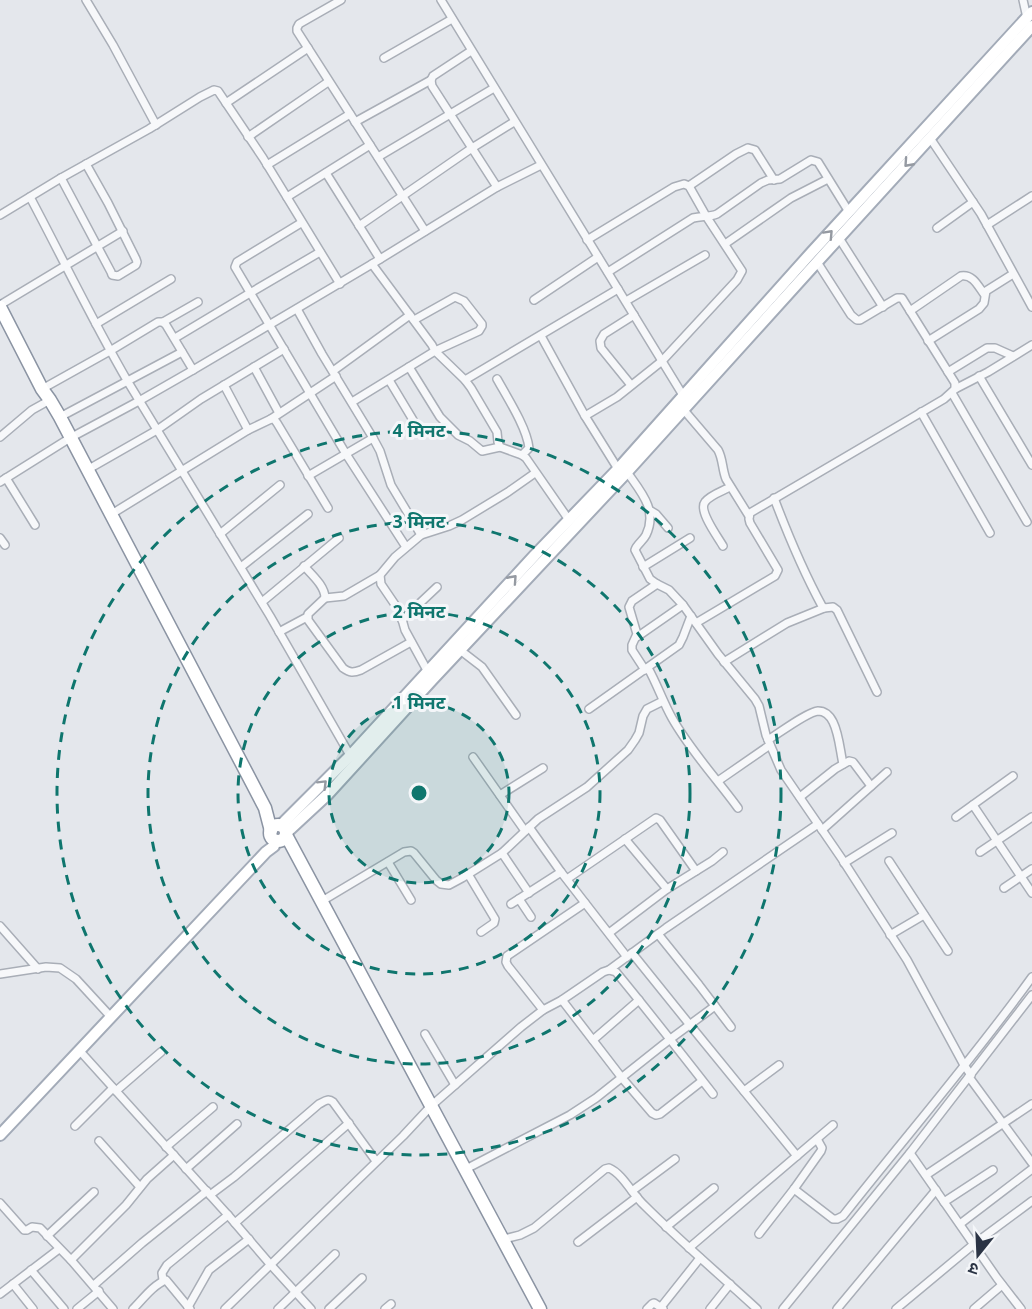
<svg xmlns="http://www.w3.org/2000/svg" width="1032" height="1309" viewBox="0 0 1032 1309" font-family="'Noto Sans','Noto Sans Devanagari',sans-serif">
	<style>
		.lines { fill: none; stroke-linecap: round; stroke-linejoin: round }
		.street-casing { stroke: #a9aeb7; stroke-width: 10 }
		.primary-casing { stroke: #a3abb8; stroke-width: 14 }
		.highway-casing { stroke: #8b94a3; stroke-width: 15 }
		.street { stroke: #f7f8fa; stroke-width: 7 }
		.primary { stroke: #fff; stroke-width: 10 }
		.highway { stroke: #fff; stroke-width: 12 }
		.oneway { stroke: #959aa2 }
		.ring { fill: none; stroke: #0f766e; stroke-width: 3; stroke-dasharray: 10 8 }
		.centre { fill: #0f766e; stroke: #f4f6f9; stroke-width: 3 }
		.ring-label { font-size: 18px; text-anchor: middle; font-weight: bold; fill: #0f766e; stroke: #f4f6f9; stroke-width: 6; stroke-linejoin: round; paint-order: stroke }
	</style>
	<rect width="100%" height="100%" fill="#e4e7ec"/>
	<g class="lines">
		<defs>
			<g id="street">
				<path d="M86 0 113 45 156 125"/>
				<path d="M341 0 299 24 297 28V31L425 231"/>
				<path d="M441 0 684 397"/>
				<path d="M1023 0 1027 18"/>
				<path d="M471 51 433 76 431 80 432 86 497 187"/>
				<path d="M384 58 452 19"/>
				<path d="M226 103 308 48"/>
				<path d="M355 122 431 80"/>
				<path d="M248 137 328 82"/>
				<path d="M930 138 981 214 1032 307"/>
				<path d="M378 157 494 88"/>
				<path d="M267 165 350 114"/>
				<path d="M326 173 380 259"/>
				<path d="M61 178 111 272 112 275 118 276 136 265 137 262 136 259 108 203 86 164"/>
				<path d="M689 186 736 154 748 148 755 150 774 180"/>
				<path d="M30 197C63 259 93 322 128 382L270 616 351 757"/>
				<path d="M287 197 370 145"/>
				<path d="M0 215 61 178 149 129 200 97 214 90 218 91 263 158 340 284"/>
				<path d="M301 223 237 262 235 267 346 454 406 547"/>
				<path d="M987 225 1032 196"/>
				<path d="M359 226 472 148 514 122"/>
				<path d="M937 228 973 202"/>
				<path d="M839 238 883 307"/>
				<path d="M725 244 791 198 828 179"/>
				<path d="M608 272 693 218C702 216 710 217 717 214L761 183 768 180 780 179 811 160 818 162 849 212"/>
				<path d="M534 300 598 257"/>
				<path d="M626 301 705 255"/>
				<path d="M0 305 123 231"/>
				<path d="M297 309 322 354 373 438 380 451 391 485 421 535"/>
				<path d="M910 311 961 276C973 274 978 286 984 294"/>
				<path d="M414 320 455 297 464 301 482 324V326L479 331 435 351 465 380 471 388 497 432 498 442 500 447 522 455 526 458 569 520"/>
				<path d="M163 322 198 302"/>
				<path d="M96 324 171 279"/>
				<path d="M541 336 585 416 618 469"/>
				<path d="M175 338 250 293 320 252"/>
				<path d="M928 341 979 309 984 303 986 291 1013 274"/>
				<path d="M254 367 279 413"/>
				<path d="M409 367 440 417 458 435 470 441 482 451 500 447"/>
				<path d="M333 371 410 315"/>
				<path d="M948 372 987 348H995L1013 356"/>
				<path d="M979 376 1032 465"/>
				<path d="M497 379C507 397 527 428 529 448L522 455"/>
				<path d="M389 380 413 420"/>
				<path d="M465 380 618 289"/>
				<path d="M224 385 248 430"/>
				<path d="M631 385 601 348 600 341 604 334 634 315"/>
				<path d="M42 389 110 351 158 322H163L166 325 193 370"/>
				<path d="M955 389 988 372 1032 345"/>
				<path d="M952 393 1027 522"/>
				<path d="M352 402 435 351 432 345 372 264"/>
				<path d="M683 409 718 450C723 459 722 469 726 479L749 516"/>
				<path d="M921 412 990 533"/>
				<path d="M585 416 617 397 662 361 737 280 742 271 706 216 689 186 684 184 674 187 587 240"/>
				<path d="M60 417 182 352"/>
				<path d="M271 419 336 376"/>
				<path d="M0 437 32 410 50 400"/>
				<path d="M87 470 157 430 201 399 284 349"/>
				<path d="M627 472C641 492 658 510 646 535 643 541 637 544 635 550L650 579 657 584 669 590 683 605 718 654 755 699 759 706 766 735 781 770 842 859 907 960 964 1065 971 1075"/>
				<path d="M308 476 373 438"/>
				<path d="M6 478 35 525"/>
				<path d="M0 482 70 438 139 401 193 370 372 264 497 187 541 165"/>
				<path d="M774 498C788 535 803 571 822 606L824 608 833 607 837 610 877 692"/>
				<path d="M651 511 656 514 668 528"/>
				<path d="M110 515 248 430 271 419H274L277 423 328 508"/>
				<path d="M220 534 280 485"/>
				<path d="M0 538 5 545"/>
				<path d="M723 546C718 537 698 511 705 502 710 495 723 491 730 487"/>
				<path d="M304 566C312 575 325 586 325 598L308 614V620L343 668C350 673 353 673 361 670L411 642"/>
				<path d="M241 567 308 514"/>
				<path d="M643 567 690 538"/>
				<path d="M325 598 344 596 380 575"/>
				<path d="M262 602 339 538"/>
				<path d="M402 620 437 587"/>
				<path d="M696 623 775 576 778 570 750 523 749 519 750 513 944 399 955 389V383L902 298H897L860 320H857L851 315 817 262"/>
				<path d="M279 632 307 617"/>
				<path d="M637 637 683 605"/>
				<path d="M460 650 482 667 516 715"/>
				<path d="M724 662 787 623 824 608"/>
				<path d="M648 668C657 684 663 702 672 718 690 750 716 778 738 808"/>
				<path d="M645 670 632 650V645L637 634 629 607 632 601 657 584"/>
				<path d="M428 672 405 630 400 612 381 584 380 575 395 557 421 535 449 526 462 520 508 492 535 473"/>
				<path d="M589 709 679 645 683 637 691 616"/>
				<path d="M768 740C778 734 807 712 818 711 825 711 830 716 833 722 839 734 840 750 843 764"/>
				<path d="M473 757 525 831"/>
				<path d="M718 781 770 745"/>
				<path d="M500 795 543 768"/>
				<path d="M800 797 835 769 849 761 853 762 871 786"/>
				<path d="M973 805 1032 893"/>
				<path d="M956 817 1013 776"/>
				<path d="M529 827 561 872 627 957"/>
				<path d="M822 830 887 772"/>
				<path d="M625 839 667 889"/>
				<path d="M980 852 1032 817"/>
				<path d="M502 853 529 893"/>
				<path d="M889 861 948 951"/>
				<path d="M388 862 411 900"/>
				<path d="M844 863 892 833"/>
				<path d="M468 874 495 919 494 923 481 932"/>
				<path d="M567 879 656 818 660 820 696 871"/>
				<path d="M1004 888 1032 869"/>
				<path d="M519 899 531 917"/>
				<path d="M322 901 404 852 411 851 414 853 436 880 441 884 449 885 462 878 502 853 538 819 587 787 628 750 635 740 639 733 643 716 647 709 663 701"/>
				<path d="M511 904 561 872"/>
				<path d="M0 926 38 969"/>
				<path d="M609 933 667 889 712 861 723 852"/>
				<path d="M658 934 699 985 731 1027"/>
				<path d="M890 935 924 915"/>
				<path d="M632 953 690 1025 797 1156"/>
				<path d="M609 970 666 928 818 824"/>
				<path d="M0 974 46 967 60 968 76 979 111 1017"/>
				<path d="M562 1000 622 1078 652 1113 656 1115 660 1114 702 1081"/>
				<path d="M543 1010 508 966 506 962 507 956 585 903"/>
				<path d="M425 1034 455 1085"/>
				<path d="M593 1040 639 1000"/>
				<path d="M79 1050 228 1215 270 1264 311 1309"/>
				<path d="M969 1077 1032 1163"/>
				<path d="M116 1091 161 1052"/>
				<path d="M744 1091 779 1065"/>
				<path d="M75 1126 113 1088"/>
				<path d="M99 1141 140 1187"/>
				<path d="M166 1147 213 1107"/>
				<path d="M910 1153 997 1278 1021 1309"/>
				<path d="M186 1169 237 1124"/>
				<path d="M466 1169 570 1115 596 1098 669 1040 715 1006"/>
				<path d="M926 1175 1032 1104"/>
				<path d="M794 1189 833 1219H837L843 1216C906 1136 973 1059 1032 977"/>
				<path d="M632 1191 675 1159"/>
				<path d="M210 1195 234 1177 319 1104C325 1101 328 1098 333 1102L376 1161"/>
				<path d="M944 1202 993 1170"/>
				<path d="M0 1203 24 1230H27L32 1227 40 1228 71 1260 113 1309"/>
				<path d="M235 1223 349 1123"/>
				<path d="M960 1224 1032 1169"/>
				<path d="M666 1227 714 1188"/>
				<path d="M759 1234 794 1189 821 1151 822 1148 817 1139"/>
				<path d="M47 1236 94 1192"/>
				<path d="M504 1239 520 1235 534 1228 605 1169 609 1168C623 1174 632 1194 644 1205 680 1241 719 1274 757 1309"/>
				<path d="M578 1242 637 1197"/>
				<path d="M689 1248 833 1125"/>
				<path d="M71 1260 126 1205 147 1179 174 1155"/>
				<path d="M31 1270 64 1309"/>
				<path d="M163 1280 162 1273 167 1265 228 1215"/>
				<path d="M13 1284 33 1309"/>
				<path d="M94 1285 142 1243 207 1191"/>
				<path d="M0 1294 59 1249"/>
				<path d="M188 1307 209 1270 249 1239"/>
				<path d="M661 1307 700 1258"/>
				<path d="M77 1309 99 1291"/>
				<path d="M133 1309C143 1299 153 1285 166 1280L190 1309"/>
				<path d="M225 1309 403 1136 431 1106 521 1027 543 1010 562 1000 603 972 609 970 616 972C649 1012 681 1053 713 1094"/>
				<path d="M278 1309 335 1254"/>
				<path d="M329 1309 362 1278"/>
				<path d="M385 1309 391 1304"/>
				<path d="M647 1309 652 1304 654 1303 663 1309"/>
				<path d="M710 1309 730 1284"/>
				<path d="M783 1309 910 1153 1032 995"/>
				<path d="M837 1309 936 1190"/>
				<path d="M896 1309 974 1244 1032 1201"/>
				<path d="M974 1309 1002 1285"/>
			</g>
			<g id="primary">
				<path d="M281 825 350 756 535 555 618 469 811 253 1032 12"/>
				<path d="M287 832 328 794 432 680 627 472 817 262 1032 26"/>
				<path d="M0 1135 266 852 274 846 275 840"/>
			</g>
			<g id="highway">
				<path d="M0 307 42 389 50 400 60 417 253 785 265 808 271 831"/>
				<circle cx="278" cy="833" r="8"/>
				<path d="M286 835 540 1309"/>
			</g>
		</defs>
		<!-- street casing -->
		<use href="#street" class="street-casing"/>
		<!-- primary casing -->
		<use href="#primary" class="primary-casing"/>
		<!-- highway casing -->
		<use href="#highway" class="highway-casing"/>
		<!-- street -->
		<use href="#street" class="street"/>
		<!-- primary -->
		<use href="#primary" class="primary"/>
		<!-- highway -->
		<use href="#highway" class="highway"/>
	</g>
	<!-- one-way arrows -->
	<defs><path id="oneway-chevron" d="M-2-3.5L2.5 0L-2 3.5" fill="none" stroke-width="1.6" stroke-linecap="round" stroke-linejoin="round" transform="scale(1.5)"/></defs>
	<g class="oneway">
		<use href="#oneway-chevron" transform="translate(908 163) rotate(132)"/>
		<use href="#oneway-chevron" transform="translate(829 234) rotate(-47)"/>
		<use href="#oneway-chevron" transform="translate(513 579) rotate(-48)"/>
		<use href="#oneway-chevron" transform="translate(323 784) rotate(-45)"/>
	</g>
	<!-- distance rings -->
	<circle cx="419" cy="793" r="90" fill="#0f766e" fill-opacity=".12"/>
	<g class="ring">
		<circle cx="419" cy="793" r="90"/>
		<circle cx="419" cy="793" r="181"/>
		<circle cx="419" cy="793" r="271"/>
		<circle cx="419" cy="793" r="362"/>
	</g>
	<circle cx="419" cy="793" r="9" class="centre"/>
	<g class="ring-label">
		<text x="419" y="437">4 मिनट</text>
		<text x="419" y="528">3 मिनट</text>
		<text x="419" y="618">2 मिनट</text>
		<text x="419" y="709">1 मिनट</text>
	</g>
	<!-- north arrow -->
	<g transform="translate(978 1255) rotate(198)" stroke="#f4f6f9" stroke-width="4.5" paint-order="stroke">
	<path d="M0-4.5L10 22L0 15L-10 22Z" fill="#2b3445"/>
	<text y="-9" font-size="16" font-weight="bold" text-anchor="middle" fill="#2b3445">उ</text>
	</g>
</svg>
